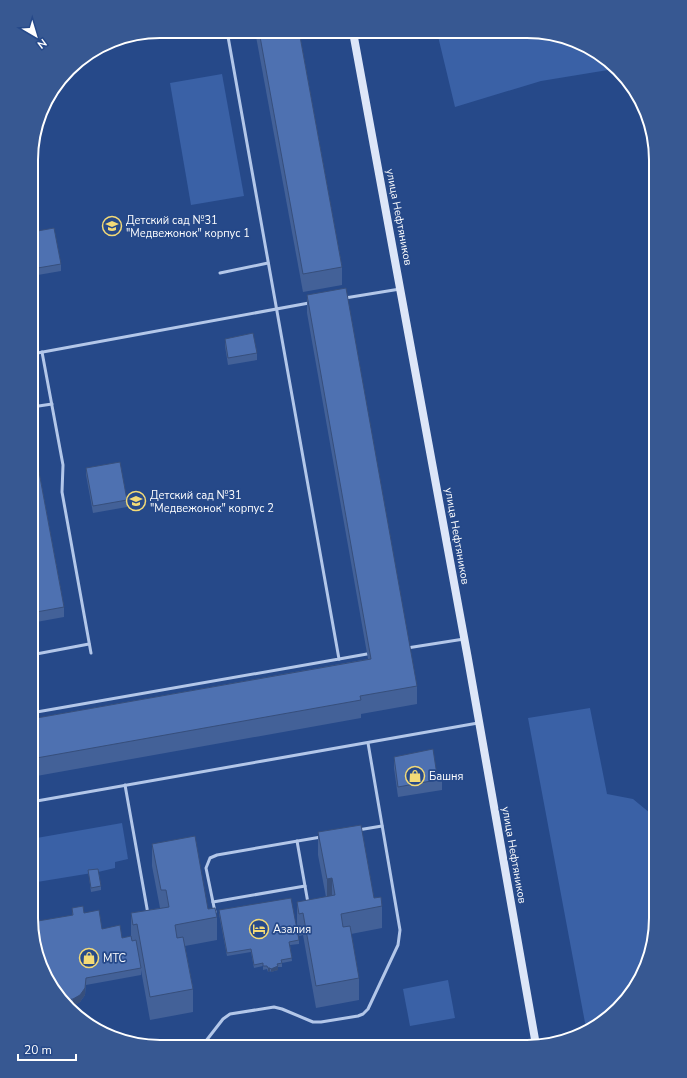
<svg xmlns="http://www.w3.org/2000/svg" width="687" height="1078" viewBox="0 0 687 1078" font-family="'Nunito Sans',sans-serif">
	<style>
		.green { fill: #3a61a6 }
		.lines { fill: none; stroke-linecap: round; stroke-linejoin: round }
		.service { stroke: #b3c7e9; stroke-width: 3 }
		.secondary { stroke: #dde6f8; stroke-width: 8 }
		.wall { fill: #436198 }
		.shaded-wall { fill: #374f7c }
		.building { fill: #4e71b1; stroke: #374f7c }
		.labels { text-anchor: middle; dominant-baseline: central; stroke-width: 3.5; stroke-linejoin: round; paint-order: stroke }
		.street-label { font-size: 11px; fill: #fff; stroke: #264989 }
		.poi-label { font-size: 11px; fill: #fff; stroke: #264989; text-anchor: start }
		.rim { fill: none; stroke: #fff; stroke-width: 2 }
	</style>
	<rect width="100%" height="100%" fill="#264989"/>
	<!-- green -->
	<g class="green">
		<path d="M160 31H182L183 33 101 47 111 41Z"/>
		<path d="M437 32H544L606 58 614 69 541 81 455 107Z"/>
		<path d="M222 74 244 196 191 205 170 83Z"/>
		<path d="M590 708 607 794 633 799 656 818V926L646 967 629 996 589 1027 586 1028 528 718Z"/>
		<path d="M122 823 128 859 115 862V868L98 872 31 883V839Z"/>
		<path d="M448 980 455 1018 410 1026 403 989Z"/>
	</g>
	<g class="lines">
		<!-- service -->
		<g class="service">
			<path d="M220 273 268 263"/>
			<path d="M345 298 400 289"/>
			<path d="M42 352 63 465 62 492 91 653"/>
			<path d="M32 354 309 303"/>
			<path d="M32 407 52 404"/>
			<path d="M407 648 464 639"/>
			<path d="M31 655 89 644"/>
			<path d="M339 659 367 654"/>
			<path d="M31 713 339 659 227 31"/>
			<path d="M125 785 148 914"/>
			<path d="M31 802 478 723"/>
			<path d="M358 830 382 826"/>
			<path d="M297 841 308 903"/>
			<path d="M213 902 305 886"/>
			<path d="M215 912 206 868 210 858 217 855 321 837"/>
			<path d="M202 1046 223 1019 230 1014 274 1007 282 1009 313 1022H321L358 1016 363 1014 368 1009 398 945 400 930 368 743"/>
		</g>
		<!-- secondary -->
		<path class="secondary" d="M353 32C417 369 477 707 536 1045"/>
	</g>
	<!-- wall -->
	<g class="wall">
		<path d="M255 31H299L342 267V285L303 292Z"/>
		<path d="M32 232 61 264V271L32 276Z"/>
		<path d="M307 295 417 686V704L361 714V718L31 777V719L368 659 307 313Z"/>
		<path d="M225 339 257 353V360L228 365 225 346Z"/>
		<path d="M32 434 64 607V617L31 623Z"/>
		<path d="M86 468 127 500V507L93 513 86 475Z"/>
		<path d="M394 757 437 775 442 779V790L398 797 394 768Z"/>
		<path d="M318 832 374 898 382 906V928L351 934 359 978V1000L316 1008 303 935 299 936 297 924V902L326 897 318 855Z"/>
		<path d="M152 844 208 909 217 917V940L185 946 193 989V1012L150 1020 141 970V975L86 985 85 995 80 1002 73 1006 71 1007 41 967 72 915V908L84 913 102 929 122 938 131 936V913L160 908 152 866Z"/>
		<path d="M88 870 101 886V890L91 892Z"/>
		<path d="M219 910 299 940V944L290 945 292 961 282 963V967H278V970L271 972 270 971 268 972 267 969 263 970V966L254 968 251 952 227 956 219 914Z"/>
	</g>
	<!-- shaded-wall -->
	<g class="shaded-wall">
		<path d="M332 878V900L327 902V879Z"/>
		<path d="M278 966V970L271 972V969Z"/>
		<path d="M268 968H270V971L268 972Z"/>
		<path d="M86 978 85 995 80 1002 73 1006V999Z"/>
	</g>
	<!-- building -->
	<g class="building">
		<path d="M259 31H299L342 267 303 274Z"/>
		<path d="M54 228 61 264 32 269V232Z"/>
		<path d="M346 288 417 686 360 696 361 700 31 759V719L371 659 307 295Z"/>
		<path d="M253 333 257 353 228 358 225 339Z"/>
		<path d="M32 434 64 607 31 613Z"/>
		<path d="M120 462 127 500 93 506 86 468Z"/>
		<path d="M433 749 437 775 441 774 442 779 398 787 394 757Z"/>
		<path d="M361 825 374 898 381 897 382 906 341 914 343 927 350 926 359 978 316 986 303 913 299 914 297 902 335 895 332 878 327 879 318 832Z"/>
		<path d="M195 836 208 909 215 908 217 917 175 925 177 938 183 937 193 989 150 997 137 924 133 925 131 913 169 907 166 890H161L152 844Z"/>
		<path d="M98 869 101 886 91 888 88 870Z"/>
		<path d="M291 898 299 940 289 942 292 958 281 960 282 963 277 964 278 966 271 969 270 968H268L267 966H263V963L254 965 251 949 227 953 219 910Z"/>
		<path d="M83 906 84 913 99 910 102 929 120 925 122 938 131 936 132 941 136 940 141 968 86 978 85 988 80 995 73 999 66 1000 41 967 32 922 73 915 72 908Z"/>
	</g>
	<!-- icons -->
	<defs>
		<symbol id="school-ring" viewBox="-11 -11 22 22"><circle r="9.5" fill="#264989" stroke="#f3da77" stroke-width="1.5"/><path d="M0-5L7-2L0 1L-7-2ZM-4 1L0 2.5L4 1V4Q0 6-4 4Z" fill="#f3da77"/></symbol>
		<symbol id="shop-ring" viewBox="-11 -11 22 22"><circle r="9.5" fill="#264989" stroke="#f3da77" stroke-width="1.5"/><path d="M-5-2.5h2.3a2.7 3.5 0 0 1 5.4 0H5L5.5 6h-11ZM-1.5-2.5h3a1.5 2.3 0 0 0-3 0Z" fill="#f3da77"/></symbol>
		<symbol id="hotel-ring" viewBox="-11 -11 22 22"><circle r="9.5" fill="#264989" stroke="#f3da77" stroke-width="1.5"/><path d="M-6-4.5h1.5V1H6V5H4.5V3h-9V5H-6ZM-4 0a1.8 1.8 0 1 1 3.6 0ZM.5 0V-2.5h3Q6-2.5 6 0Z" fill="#f3da77"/></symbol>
	</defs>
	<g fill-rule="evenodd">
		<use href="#school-ring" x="101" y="215" width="22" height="22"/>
		<use href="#school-ring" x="125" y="490" width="22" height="22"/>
		<use href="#shop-ring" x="404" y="765" width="22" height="22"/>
		<use href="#hotel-ring" x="248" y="918" width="22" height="22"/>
		<use href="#shop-ring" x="78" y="947" width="22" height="22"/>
	</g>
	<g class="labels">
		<!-- street labels -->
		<g class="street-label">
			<text transform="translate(399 217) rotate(79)">улица Нефтяников</text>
			<text transform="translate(457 536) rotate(80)">улица Нефтяников</text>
			<text transform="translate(514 855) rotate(80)">улица Нефтяников</text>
		</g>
		<!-- poi labels -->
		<g class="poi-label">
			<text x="126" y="220">Детский сад №31<tspan x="126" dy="13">"Медвежонок" корпус 1</tspan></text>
			<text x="150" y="495">Детский сад №31<tspan x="150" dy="13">"Медвежонок" корпус 2</tspan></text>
			<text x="429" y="776">Башня</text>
			<text x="273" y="929">Азалия</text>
			<text x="103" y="958">МТС</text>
		</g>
	</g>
	<!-- crop -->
	<path d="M0 0H687V1078H0ZM160 38H527A122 122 0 0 1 649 160V918A122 122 0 0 1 527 1040H160A122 122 0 0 1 38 918V160A122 122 0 0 1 160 38Z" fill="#375892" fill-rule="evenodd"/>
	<path class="rim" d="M160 38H527A122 122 0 0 1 649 160V918A122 122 0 0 1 527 1040H160A122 122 0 0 1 38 918V160A122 122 0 0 1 160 38Z"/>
	<!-- north arrow -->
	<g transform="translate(36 36) rotate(142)" stroke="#264989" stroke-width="3" paint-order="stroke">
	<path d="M0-3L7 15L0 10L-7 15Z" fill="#ffffff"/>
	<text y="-6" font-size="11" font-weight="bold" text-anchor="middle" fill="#ffffff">N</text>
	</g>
	<!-- scale -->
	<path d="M18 1054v6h58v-6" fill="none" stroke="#ffffff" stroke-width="2"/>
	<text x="24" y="1054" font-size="12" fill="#ffffff" stroke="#264989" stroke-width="3" paint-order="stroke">20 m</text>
</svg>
